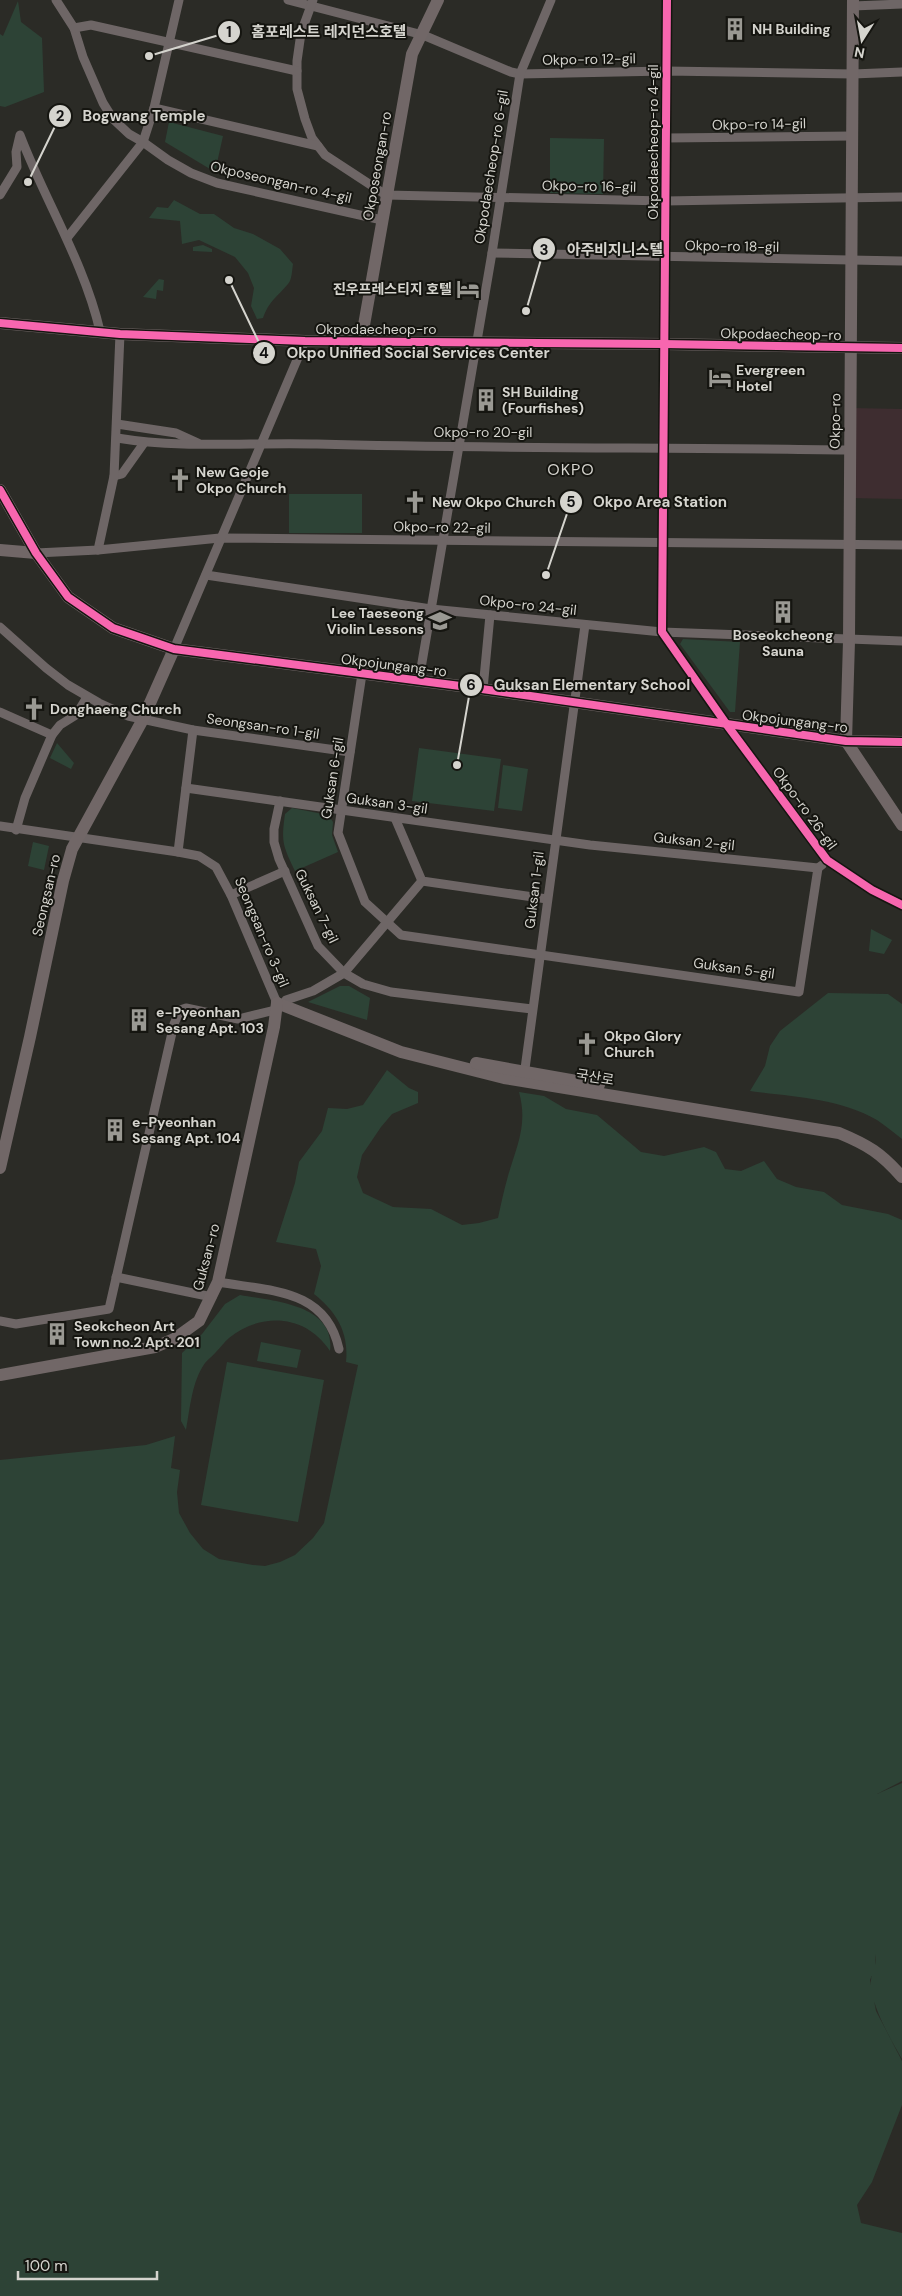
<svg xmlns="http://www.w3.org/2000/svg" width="902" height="2296" viewBox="0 0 902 2296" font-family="'DM Sans','Noto Sans KR',sans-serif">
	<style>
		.commercial { fill: #3e2d30 }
		.green { fill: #2d4336 }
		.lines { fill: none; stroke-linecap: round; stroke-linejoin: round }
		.street { stroke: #6e6666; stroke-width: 9 }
		.secondary { stroke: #716767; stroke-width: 12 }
		.cycleway-casing { stroke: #151510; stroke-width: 11 }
		.cycleway { stroke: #f766af; stroke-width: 8 }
		.labels { text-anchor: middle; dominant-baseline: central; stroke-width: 4; stroke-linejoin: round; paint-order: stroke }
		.poi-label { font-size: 14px; font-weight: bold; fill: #d5d4ce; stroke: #151510; text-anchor: start }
		.street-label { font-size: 14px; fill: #d5d4ce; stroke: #151510 }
		.quarter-label { font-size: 16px; letter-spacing: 1px; fill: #d5d4ce; stroke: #151510 }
		.leader { fill: none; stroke: #d5d4ce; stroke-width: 2 }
		.callout-dot { fill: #d5d4ce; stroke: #151510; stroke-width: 2 }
		.mark-label { font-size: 15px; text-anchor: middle; font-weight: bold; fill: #111 }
		.callout-label { font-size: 15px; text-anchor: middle; font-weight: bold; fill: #d5d4ce; stroke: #151510; stroke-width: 4; stroke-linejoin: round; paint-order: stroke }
	</style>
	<rect width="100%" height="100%" fill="#2b2b26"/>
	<!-- commercial -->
	<path class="commercial" d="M851 408 902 409V499L849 498Z"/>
	<!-- green -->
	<g class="green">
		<path d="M18 1 21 22 42 38 44 92 5 107 0 106V34L3 36Z"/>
		<path d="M169 122 223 136 215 172 165 142Z"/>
		<path d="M550 138 604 139 603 194 550 193Z"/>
		<path d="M174 200 200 214H214L234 228 253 234 280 249 293 264C292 270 292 280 288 284 277 297 269 301 263 318L257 319 251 306 254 288 248 273 235 257 199 240 182 244 180 221 149 218 157 207 168 208Z"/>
		<path d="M203 245 212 249V252L193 251V247Z"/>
		<path d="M159 279 164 280 163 291 157 290 156 299 143 297Z"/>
		<rect x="289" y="494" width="73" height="39"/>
		<path d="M683 639 740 642 735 712H730L680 644Z"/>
		<path d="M57 743 74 763 71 769 50 758Z"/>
		<path d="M419 748 501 759 494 811 412 801Z"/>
		<path d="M503 765 528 769 522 811 498 808Z"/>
		<path d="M292 808 328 815 333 822 332 835 338 852 295 871C283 846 281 842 285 814Z"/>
		<path d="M33 842 49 846 44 870 28 866Z"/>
		<path d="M871 929 892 940 884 954 869 951Z"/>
		<path d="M340 986H349L370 998 367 1020 308 1002Z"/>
		<path d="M828 993 888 994 902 1004V1139C894 1133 886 1126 877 1120 839 1098 792 1097 750 1091L765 1066 770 1046 780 1031Z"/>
		<path d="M387 1070 409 1088 418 1092V1103L392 1114 381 1127 362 1155 357 1177 363 1193 393 1207 431 1209 462 1225 479 1223 498 1218C501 1204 504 1190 508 1176 517 1145 528 1125 519 1092L544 1096 566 1109 597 1115 641 1152 664 1156 704 1147 716 1152 725 1169 741 1171 764 1161 777 1179 796 1187 824 1192 842 1205 888 1214 902 1220V1781L877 1794 902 1783V2059C891 2040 869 2002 871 1980 872 1970 877 1968 875 1954V1967L870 1980 876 2011 902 2061V2105L872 2182 857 2205 861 2223 902 2233V2296H0V1460L146 1445 175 1436 171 1468 180 1470 177 1492 179 1513 190 1533 203 1549 219 1559 253 1565 265 1566 280 1562 295 1555 313 1538 324 1523 358 1365 346 1362C349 1333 337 1312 314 1294L321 1266 316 1249 276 1242 295 1183 299 1162 322 1131 328 1108 347 1109 363 1105Z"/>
		<path d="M240 1295C272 1301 336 1304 330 1351 307 1315 262 1311 229 1338 224 1342 221 1347 216 1352 213 1356 208 1359 205 1363 192 1381 190 1408 186 1430L181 1421 182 1353 202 1334 225 1304Z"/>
		<path d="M261 1342 301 1350 297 1368 257 1361Z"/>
		<path d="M227 1362 324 1380 298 1522 201 1505Z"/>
	</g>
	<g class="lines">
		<!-- street -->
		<g class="street">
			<path d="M56 0 74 28 83 57 103 103 113 119 129 134 143 142 168 160 191 173 217 183 382 220"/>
			<path d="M288 0 423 35 511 72 520 74 666 71 853 74 902 72"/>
			<path d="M313 0 301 33 297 61V89L305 119 312 138 325 155 386 195 665 201 902 197"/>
			<path d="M667 0 662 632 727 725 827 860 872 890 902 905"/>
			<path d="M853 6 902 4"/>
			<path d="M74 28 91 25 297 71"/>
			<path d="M154 108 318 146"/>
			<path d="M666 138 852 136"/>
			<path d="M0 195 17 167 16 152 20 135C45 201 84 262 100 331"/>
			<path d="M67 238 143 142 154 108 179 0"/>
			<path d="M492 253 902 261"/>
			<path d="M117 424 176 433 198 443"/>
			<path d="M117 438C183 449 250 442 317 444 494 449 672 447 850 450"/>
			<path d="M114 476 122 474 144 443"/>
			<path d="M98 550 114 476 120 334"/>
			<path d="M36 553 98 550 220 538 902 545"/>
			<path d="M206 575 431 609 662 632 902 641"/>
			<path d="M0 627 46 668 68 685 99 703 128 716 193 730 350 752"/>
			<path d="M174 649 305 341"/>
			<path d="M362 674 338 833 365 902 401 935 799 992 818 868"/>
			<path d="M419 680 492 253 520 74 551 0"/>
			<path d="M483 689 490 615"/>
			<path d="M0 712 52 735"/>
			<path d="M186 788 590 845 818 868 822 865"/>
			<path d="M280 801 274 829V842L279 859 318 946 344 973 363 984 391 992 532 1009"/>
			<path d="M395 818 422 881 547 899"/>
			<path d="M0 826 178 852 199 856 216 867 231 895 277 1003"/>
			<path d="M16 830 25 798 52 735 60 725 76 715 87 697"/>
			<path d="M178 852 193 730"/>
			<path d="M231 895 285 871"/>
			<path d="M286 1000 313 991 344 973 422 881"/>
			<path d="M524 1076 585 625"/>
			<path d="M116 1277 212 1297"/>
			<path d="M218 1282C269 1291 326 1288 339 1349"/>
			<path d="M0 1321 16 1324 109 1309 174 1024 180 1010 186 1008 238 1019 275 1010"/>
		</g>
		<!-- secondary -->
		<g class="secondary">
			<path d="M853 0 849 641 846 741 902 825"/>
			<path d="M0 323 120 334 305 341 663 344 902 348"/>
			<path d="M361 342 412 54 438 0"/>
			<path d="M0 490 36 553 68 597 113 628 174 649 468 687 846 741 902 742"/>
			<path d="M0 550 36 553"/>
			<path d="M277 1003 401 1052 504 1078 839 1133C868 1145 881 1153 902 1177"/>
			<path d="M476 1063 599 1085"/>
			<path d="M0 1168 30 1037 63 881 72 849 142 721 174 649"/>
			<path d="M0 1375 155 1347 174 1339 199 1321 218 1282 274 1027 277 1003"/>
		</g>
		<defs>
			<g id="cycleway">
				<path d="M667 0 662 632 727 725 827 860 872 890 902 905"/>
				<path d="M0 323 120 334 305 341 663 344 902 348"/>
				<path d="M0 490 36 553 68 597 113 628 174 649 468 687 846 741 902 742"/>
			</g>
		</defs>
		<!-- cycleway casing -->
		<use href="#cycleway" class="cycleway-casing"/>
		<!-- cycleway -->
		<use href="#cycleway" class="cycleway"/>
	</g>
	<!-- icons -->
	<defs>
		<symbol id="building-bare" viewBox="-9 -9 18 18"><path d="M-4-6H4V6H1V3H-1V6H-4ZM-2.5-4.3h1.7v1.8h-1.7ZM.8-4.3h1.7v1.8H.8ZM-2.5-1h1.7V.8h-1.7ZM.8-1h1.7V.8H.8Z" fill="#9a9993" stroke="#151510" stroke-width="2.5" paint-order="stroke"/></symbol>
		<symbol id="hotel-bare" viewBox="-9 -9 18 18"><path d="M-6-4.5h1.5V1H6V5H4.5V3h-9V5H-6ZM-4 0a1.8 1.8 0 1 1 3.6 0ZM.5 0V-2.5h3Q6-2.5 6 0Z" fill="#9a9993" stroke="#151510" stroke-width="2.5" paint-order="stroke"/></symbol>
		<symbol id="church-bare" viewBox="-9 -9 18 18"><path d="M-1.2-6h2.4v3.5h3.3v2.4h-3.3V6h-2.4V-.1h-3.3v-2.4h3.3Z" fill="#9a9993" stroke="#151510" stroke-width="2.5" paint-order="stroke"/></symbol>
		<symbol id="school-bare" viewBox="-9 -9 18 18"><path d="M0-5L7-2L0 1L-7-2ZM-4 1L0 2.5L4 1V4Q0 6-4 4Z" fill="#9a9993" stroke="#151510" stroke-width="2.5" paint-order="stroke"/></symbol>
	</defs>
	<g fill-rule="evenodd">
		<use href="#building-bare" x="719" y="13" width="32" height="32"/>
		<use href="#hotel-bare" x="452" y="273" width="32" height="32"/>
		<use href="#hotel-bare" x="704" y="362" width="32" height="32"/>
		<use href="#building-bare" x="470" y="384" width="32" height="32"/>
		<use href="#church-bare" x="164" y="464" width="32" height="32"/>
		<use href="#church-bare" x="399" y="486" width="32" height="32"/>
		<use href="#building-bare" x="767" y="596" width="32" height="32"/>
		<use href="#school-bare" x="424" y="605" width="32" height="32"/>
		<use href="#church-bare" x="18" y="693" width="32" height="32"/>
		<use href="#building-bare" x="123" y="1004" width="32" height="32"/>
		<use href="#church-bare" x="571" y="1028" width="32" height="32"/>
		<use href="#building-bare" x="99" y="1114" width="32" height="32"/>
		<use href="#building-bare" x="41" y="1318" width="32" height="32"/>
	</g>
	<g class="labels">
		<!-- poi labels -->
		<g class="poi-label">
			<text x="752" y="29">NH Building</text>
			<text x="452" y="289" text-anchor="end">진우프레스티지 호텔</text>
			<text x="736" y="370">Evergreen<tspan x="736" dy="16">Hotel</tspan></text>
			<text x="502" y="392">SH Building<tspan x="502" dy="16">(Fourfishes)</tspan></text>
			<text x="196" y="472">New Geoje<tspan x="196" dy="16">Okpo Church</tspan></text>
			<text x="432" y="502">New Okpo Church</text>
			<text x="424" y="613" text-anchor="end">Lee Taeseong<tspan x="424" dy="16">Violin Lessons</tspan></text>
			<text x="783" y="635" text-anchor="middle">Boseokcheong<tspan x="783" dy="16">Sauna</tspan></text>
			<text x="50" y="709">Donghaeng Church</text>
			<text x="156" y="1012">e-Pyeonhan<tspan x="156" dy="16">Sesang Apt. 103</tspan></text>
			<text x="604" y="1036">Okpo Glory<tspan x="604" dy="16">Church</tspan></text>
			<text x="132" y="1122">e-Pyeonhan<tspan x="132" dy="16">Sesang Apt. 104</tspan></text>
			<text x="74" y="1326">Seokcheon Art<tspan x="74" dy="16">Town no.2 Apt. 201</tspan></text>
		</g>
		<!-- street labels -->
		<g class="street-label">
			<text transform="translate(589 59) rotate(-1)">Okpo-ro 12-gil</text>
			<text transform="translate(759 124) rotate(-1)">Okpo-ro 14-gil</text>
			<text transform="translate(653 142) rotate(-90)">Okpodaecheop-ro 4-gil</text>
			<text transform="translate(377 166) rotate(-80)">Okposeongan-ro</text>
			<text transform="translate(491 167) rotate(-81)">Okpodaecheop-ro 6-gil</text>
			<text transform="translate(281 182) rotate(13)">Okposeongan-ro 4-gil</text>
			<text transform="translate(589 186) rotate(1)">Okpo-ro 16-gil</text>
			<text transform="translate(732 246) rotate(1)">Okpo-ro 18-gil</text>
			<text x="376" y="329">Okpodaecheop-ro</text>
			<text transform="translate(781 334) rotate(1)">Okpodaecheop-ro</text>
			<text transform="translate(835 421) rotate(-89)">Okpo-ro</text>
			<text x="483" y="432">Okpo-ro 20-gil</text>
			<text transform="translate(442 527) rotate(1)">Okpo-ro 22-gil</text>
			<text transform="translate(528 605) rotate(6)">Okpo-ro 24-gil</text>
			<text transform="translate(394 665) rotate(7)">Okpojungang-ro</text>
			<text transform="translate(795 721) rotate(7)">Okpojungang-ro</text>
			<text transform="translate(263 726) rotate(8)">Seongsan-ro 1-gil</text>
			<text transform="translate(332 778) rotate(-81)">Guksan 6-gil</text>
			<text transform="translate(387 803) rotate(8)">Guksan 3-gil</text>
			<text transform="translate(805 808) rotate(54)">Okpo-ro 26-gil</text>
			<text transform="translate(694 841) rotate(6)">Guksan 2-gil</text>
			<text transform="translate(534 890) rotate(-83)">Guksan 1-gil</text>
			<text transform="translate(46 895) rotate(-77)">Seongsan-ro</text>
			<text transform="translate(317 906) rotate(64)">Guksan 7-gil</text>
			<text transform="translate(262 932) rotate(67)">Seongsan-ro 3-gil</text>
			<text transform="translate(734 968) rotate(8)">Guksan 5-gil</text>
			<text transform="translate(595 1077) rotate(9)">국산로</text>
			<text transform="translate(206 1257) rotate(-75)">Guksan-ro</text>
		</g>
		<!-- quarter labels -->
		<g class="quarter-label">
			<text x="571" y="469">OKPO</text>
		</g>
	</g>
	<!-- callouts -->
	<path class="leader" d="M149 56L229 32M28 182L60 116M526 311L544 249M229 280L264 353M546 575L571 502M457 765L471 685"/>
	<g class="callout-dot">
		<circle cx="149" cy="56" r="5"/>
		<circle cx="28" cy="182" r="5"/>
		<circle cx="526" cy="311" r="5"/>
		<circle cx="229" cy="280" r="5"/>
		<circle cx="546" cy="575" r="5"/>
		<circle cx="457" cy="765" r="5"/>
		<circle cx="229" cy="32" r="12"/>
		<circle cx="60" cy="116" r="12"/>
		<circle cx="544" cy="249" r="12"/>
		<circle cx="264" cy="353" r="12"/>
		<circle cx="571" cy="502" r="12"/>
		<circle cx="471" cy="685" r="12"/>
	</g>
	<g class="mark-label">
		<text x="229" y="37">1</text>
		<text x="60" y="121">2</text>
		<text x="544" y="255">3</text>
		<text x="264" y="358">4</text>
		<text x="571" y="507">5</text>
		<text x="471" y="690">6</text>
	</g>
	<g class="callout-label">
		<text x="329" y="37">홈포레스트 레지던스호텔</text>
		<text x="144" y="121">Bogwang Temple</text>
		<text x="615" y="255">아주비지니스텔</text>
		<text x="418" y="358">Okpo Unified Social Services Center</text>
		<text x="660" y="507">Okpo Area Station</text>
		<text x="592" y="690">Guksan Elementary School</text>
	</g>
	<!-- north arrow -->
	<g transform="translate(862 40) rotate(191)" stroke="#151510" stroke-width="4" paint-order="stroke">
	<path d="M0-4L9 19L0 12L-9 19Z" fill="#d5d4ce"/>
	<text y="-8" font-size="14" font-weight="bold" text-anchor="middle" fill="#d5d4ce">N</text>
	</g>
	<!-- scale -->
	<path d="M18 2271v8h139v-8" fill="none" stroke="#d5d4ce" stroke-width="2.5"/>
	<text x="25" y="2271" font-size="15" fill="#d5d4ce" stroke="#151510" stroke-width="4" paint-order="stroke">100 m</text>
</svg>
